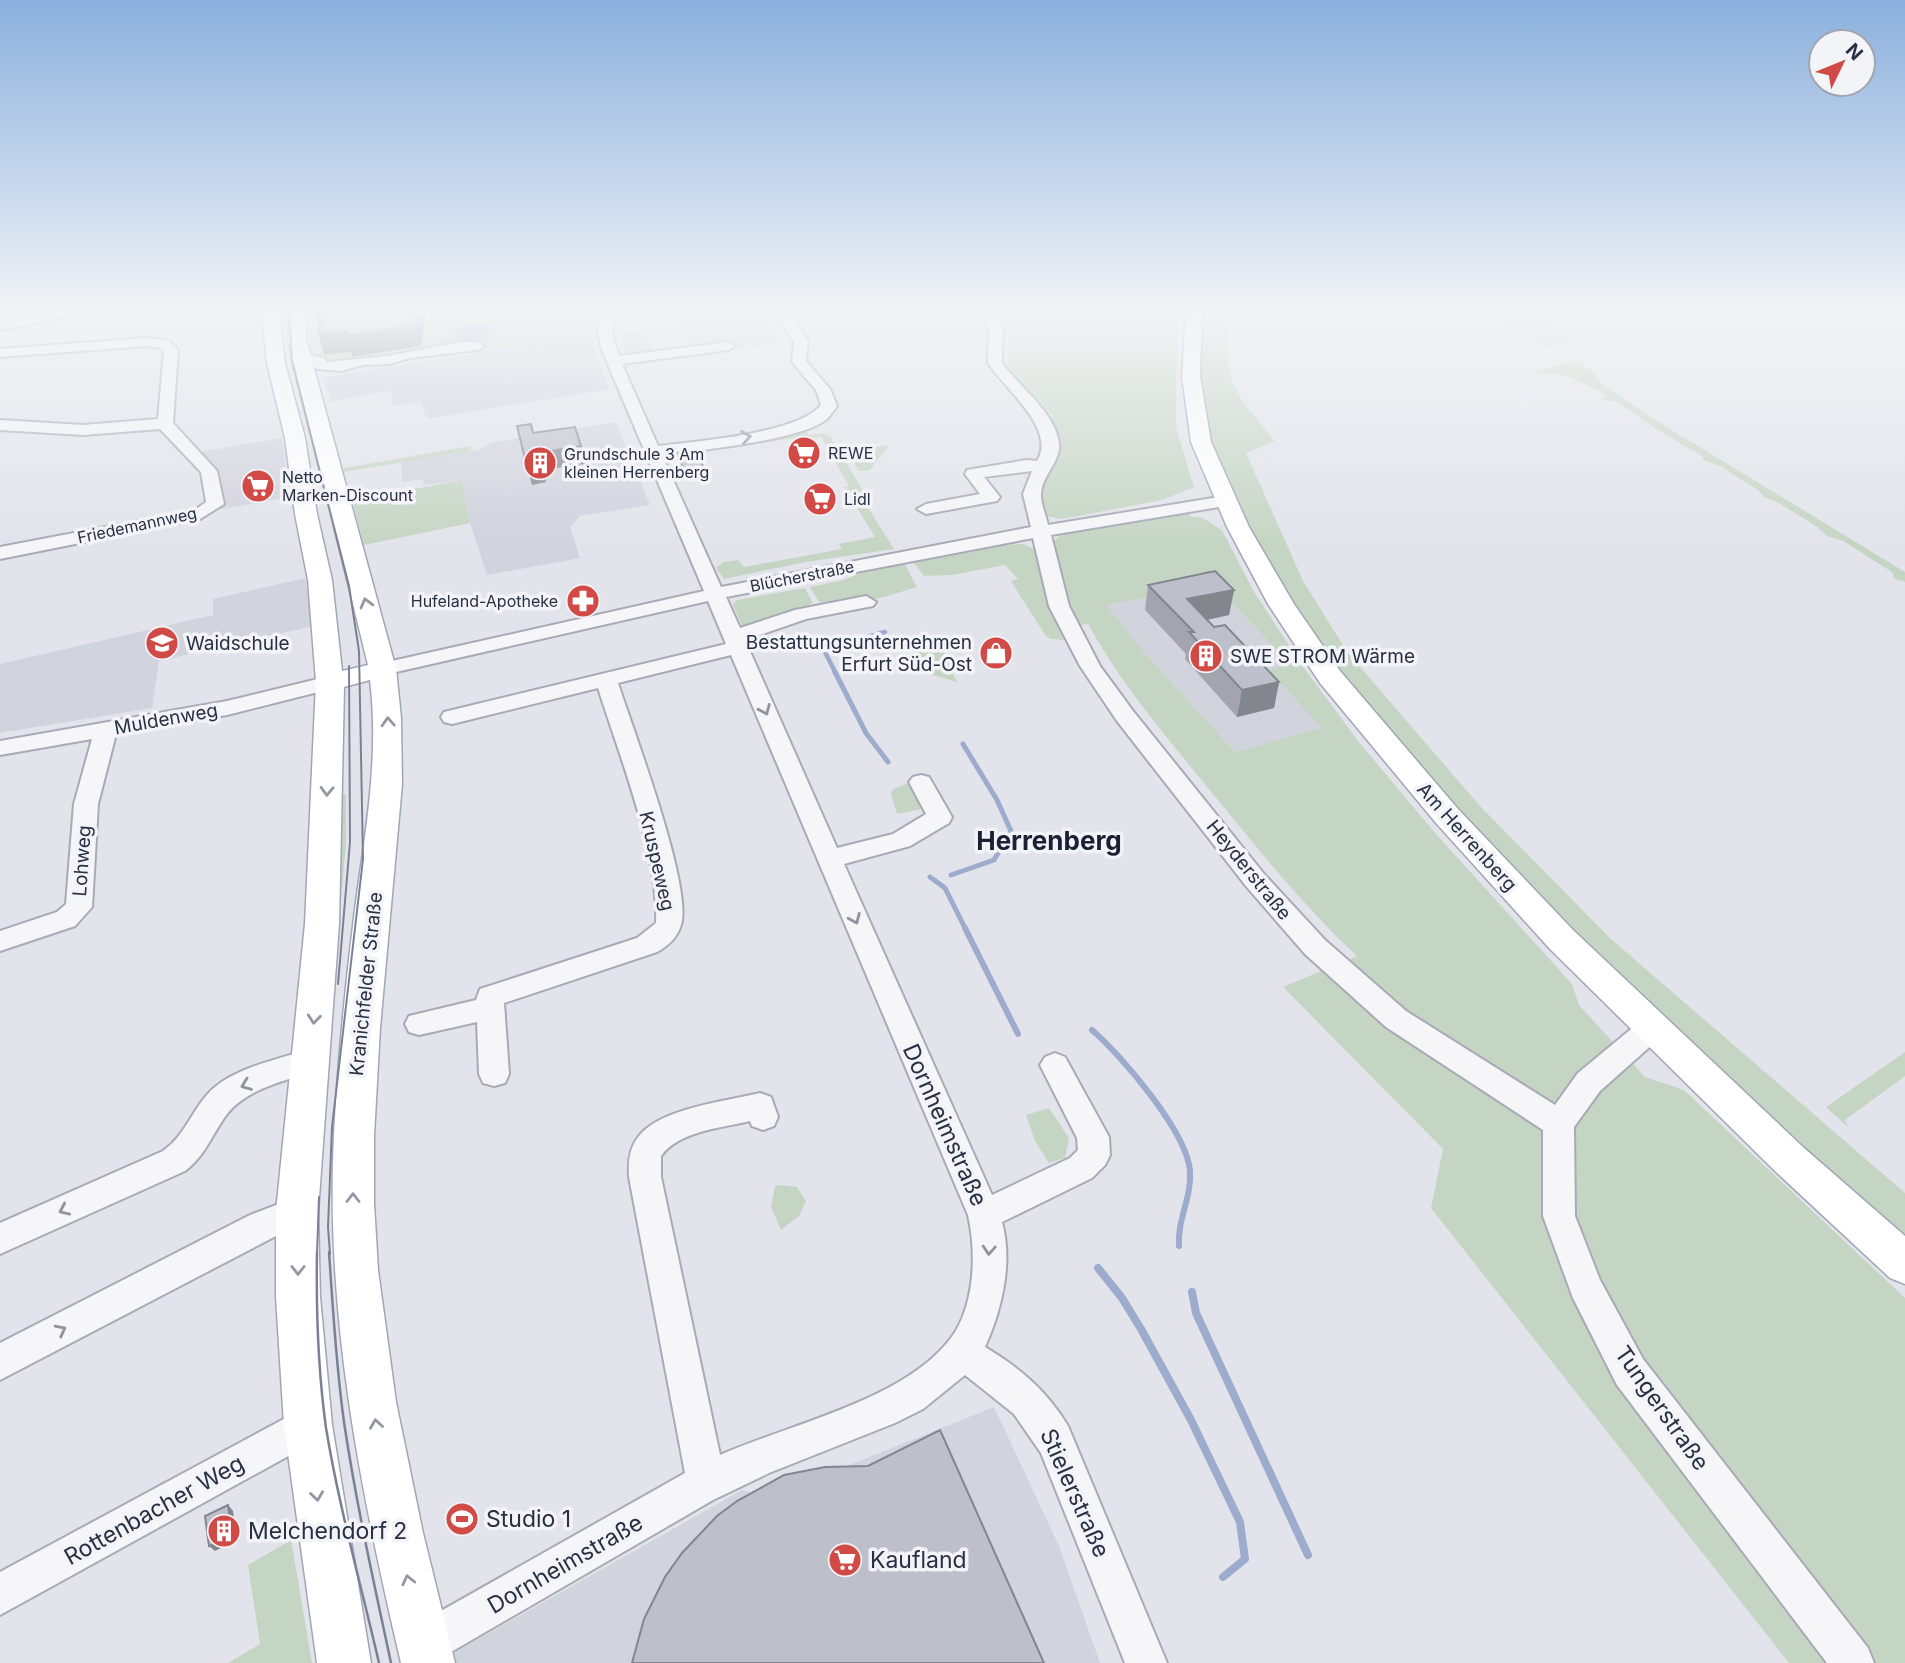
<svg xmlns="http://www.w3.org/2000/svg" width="1905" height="1663" viewBox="0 0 1905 1663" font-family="Inter,sans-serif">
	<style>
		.built { fill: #d1d3dd }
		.green { fill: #c5d5c3; fill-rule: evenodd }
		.water { fill: #9dabcc }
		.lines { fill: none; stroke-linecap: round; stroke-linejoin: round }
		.stream-far3 { stroke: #9dabcc; stroke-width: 4.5 }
		.stream-far2 { stroke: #9dabcc; stroke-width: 5 }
		.stream-far1 { stroke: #9dabcc; stroke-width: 6 }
		.stream { stroke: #9dabcc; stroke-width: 8 }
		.minor-casing { stroke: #a8aab6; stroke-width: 4 }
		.major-casing { stroke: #a1a6b7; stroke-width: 3 }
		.minor { fill: #f6f6f9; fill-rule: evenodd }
		.major { fill: #fff; fill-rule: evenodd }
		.tram-far1 { stroke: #7b8195; stroke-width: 2 }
		.tram { stroke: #7b8195; stroke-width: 2.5 }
		.wall { fill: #a3a4af }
		.shaded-wall { fill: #84868e }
		.building { fill: #bdbfcb; stroke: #84868e; stroke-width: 2 }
		.oneway { stroke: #90929e }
		.oneway2 { stroke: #9497a2 }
		.labels { text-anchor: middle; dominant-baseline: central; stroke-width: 7; stroke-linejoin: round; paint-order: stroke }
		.far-poi-label { font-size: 16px; fill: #2a2f44; stroke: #f2f4f8; text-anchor: start }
		.far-street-label { font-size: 16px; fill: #2a2f44; stroke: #f2f4f8 }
		.poi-label { font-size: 19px; fill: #2a2f44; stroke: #f2f4f8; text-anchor: start }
		.street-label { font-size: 19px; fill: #2a2f44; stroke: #f2f4f8 }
		.near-street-label { font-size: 23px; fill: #2a2f44; stroke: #f2f4f8 }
		.near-poi-label { font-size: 23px; fill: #2a2f44; stroke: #f2f4f8; text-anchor: start }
		.district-label { font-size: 26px; font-weight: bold; fill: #1c2035; stroke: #f2f4f8 }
	</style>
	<rect width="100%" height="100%" fill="#e3e4eb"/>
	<!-- built -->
	<g class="built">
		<path d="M676 311H761L766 315 765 317 772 328 776 327 778 330 775 331 782 342 739 348 729 341 691 346Z"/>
		<path d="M592 336 597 359 609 389 427 419 421 402 393 406 391 391 326 402 330 398 323 377Z"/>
		<path d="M616 422 650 505 580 516 570 527 580 558 487 575 470 523 462 480 424 485 422 479 402 482 401 461 478 450 493 442Z"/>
		<path d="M282 438 290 497 217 510 220 503 217 473 210 461 200 452Z"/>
		<path d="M305 578 313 626 159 661 152 708 0 733V664L213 615V599Z"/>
		<path d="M1215 585 1291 665 1270 670 1323 728 1235 752 1150 659 1105 605Z"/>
		<path d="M994 1407 1059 1546 1100 1663H453L450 1655 742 1490 767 1498Z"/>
	</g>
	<!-- green -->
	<g class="green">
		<path d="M310 311H596L592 336 472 354 477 346 389 354 333 366 313 356 309 339Z"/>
		<path d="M992 311H1173L1170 317 1177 320 1176 427 1194 487 1162 500 1062 519 1046 516 1039 494 1045 419 1054 417 1014 377 1008 366V332L1000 331Z"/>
		<path d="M1199 311H1230C1220 379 1233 391 1275 441L1246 453 1303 581 1348 653 1480 806 1611 939 1905 1193V1250L1518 879 1337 675 1272 569 1245 518 1206 431 1196 355Z"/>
		<path d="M1483 311H1534L1577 338 1543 348Z"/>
		<path d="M643 331 654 354 628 357 619 333Z"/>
		<path d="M1570 361 1591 370 1603 385 1657 421 1905 572V582L1895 579 1892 572 1843 541 1827 536 1816 526 1777 502 1764 497 1758 490 1720 466 1704 460 1702 456 1656 429 1616 401 1601 400 1607 396 1604 393 1567 376 1535 372Z"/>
		<path d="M805 430 809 435 823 433 830 436 870 502 867 506 894 549 806 562 724 579 716 568 723 562 738 560 744 567 842 549 839 544 875 537 844 487 849 486 821 437 805 439 803 437 700 452 695 456 677 459 674 454Z"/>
		<path d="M889 445 869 471H859L847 451Z"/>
		<path d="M471 446V451L344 472V468Z"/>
		<path d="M462 480 470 523 364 545 350 493 420 488Z"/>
		<path d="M1189 513 1191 517H1201L1222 530 1253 590 1301 664 1358 741 1436 834 1572 984 1579 1005 1645 1077 1684 1090 1905 1298V1663H1789L1431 1208 1443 1149 1283 987 1357 956C1302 905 1256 846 1208 788 1165 735 1121 684 1088 624L1074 626 1051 544 1058 537 1068 533ZM1215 585 1291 665 1269 670 1322 728 1235 752 1150 659 1106 605Z"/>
		<path d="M1023 544 1034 549 1047 600 1065 640 1051 639 1045 635 1011 581 1018 579 1005 565 952 575 924 576 913 562 1004 545Z"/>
		<path d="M904 563 917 587C887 596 848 610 819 602L810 587 844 580 865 571Z"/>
		<path d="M805 588 813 603H810L812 609 744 630 733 605 737 600Z"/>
		<path d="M941 646 957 682 906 667 919 648Z"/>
		<path d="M909 783 922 809 897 814 891 794 893 789Z"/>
		<path d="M346 794V843L337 949 332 950 337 796Z"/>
		<path d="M1905 1052V1076L1845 1120 1848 1127 1826 1107Z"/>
		<path d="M1049 1108 1069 1138 1065 1158 1049 1163 1035 1141 1026 1115Z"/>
		<path d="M780 1185 797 1187 806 1201 799 1216 781 1230 771 1207 775 1186Z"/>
		<path d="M291 1540 312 1663H228L260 1644 248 1565Z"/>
	</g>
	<!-- water -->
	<path class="water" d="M478 324 487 325 492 329 485 334 490 339 478 341 457 339 458 334 449 329Z"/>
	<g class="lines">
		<!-- stream-far3 -->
		<path class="stream-far3" d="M836 674 825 652 839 645 885 632"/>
		<!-- stream-far2 -->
		<g class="stream-far2">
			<path d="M835 672 866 733 888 762"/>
			<path d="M951 875 994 860 1011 831 997 800 963 744"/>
			<path d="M930 877 945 888 966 930"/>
		</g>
		<!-- stream-far1 -->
		<g class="stream-far1">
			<path d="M965 928 1018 1034"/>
			<path d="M1092 1030C1122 1056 1187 1132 1190 1171 1192 1197 1177 1220 1179 1246"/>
		</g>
		<!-- stream -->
		<g class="stream">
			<path d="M1098 1268 1122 1298 1141 1329 1191 1420 1240 1522 1245 1559 1223 1577"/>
			<path d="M1192 1292 1196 1313 1308 1555"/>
		</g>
		<defs>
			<g id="minor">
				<path d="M58 311H86L79 315 0 330V322Z"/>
				<path d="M601 311H615L612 333 619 356 728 342 735 346 728 350 622 364 658 446C696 441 798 434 821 405L816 390 792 362 794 341 774 311H788L808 341 806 361 830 389 837 406C834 410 830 416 827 419 800 441 699 450 662 455L721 587 1031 527 1023 494 1032 471 984 477 1000 497 997 501 926 514 917 509 926 504 980 494 965 474 967 470 1027 460 1037 461C1057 429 1005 389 988 363L989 329 981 311H995L1003 329 1002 363C1019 387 1055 412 1059 443 1061 461 1043 474 1041 493 1040 502 1046 515 1048 525L1225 496 1231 497 1234 501 1225 506 1051 535 1069 606 1100 666 1133 711 1264 874 1325 940 1406 1011 1555 1105 1578 1073 1642 1020 1652 1017 1662 1020 1666 1028 1662 1036 1600 1091 1574 1127 1575 1216 1600 1280 1643 1359 1868 1648 1874 1663H1827L1617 1385 1573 1298 1543 1216V1130L1386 1027 1305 954 1246 886 1117 721 1080 666 1049 606 1033 538 726 597 740 628 795 610 866 596 876 602 873 606 806 619 745 640 837 848 893 834 926 814 909 782 913 777 921 775 929 777 952 817 949 823 910 846 844 864 992 1195 1070 1158 1078 1150 1077 1138 1040 1065 1045 1057 1055 1053 1065 1057 1109 1137 1110 1155 1105 1165 1092 1178 1002 1222C1013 1263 1002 1309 985 1347 1020 1368 1047 1391 1068 1426L1167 1663H1125L1041 1453 1014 1414 965 1375 923 1409 895 1423 769 1473 713 1500 439 1659 429 1663 409 1659 403 1644 409 1629 685 1473 629 1177C628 1163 629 1148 639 1136 661 1108 727 1101 760 1093L771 1097 778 1117 774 1126 763 1130 752 1126 750 1121C721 1128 679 1131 661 1156V1177L720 1455C788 1425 899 1401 947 1343 975 1311 977 1254 968 1215L731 655 618 683C632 727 693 887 681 925 677 938 668 946 657 952L504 1003 509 1074 505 1083 494 1086 483 1083 479 1074 477 1022 419 1035 409 1032 405 1024 409 1016 476 1000 480 989 637 938 656 923C659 855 619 754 598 688L452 724 444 722 441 717 444 712 726 644 708 601 383 675 376 673 373 669 376 665 383 663 704 591 601 348 598 333Z"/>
				<path d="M147 338 169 341 178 350 173 423 217 471 224 504 200 519 0 559V547L195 510 206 502 201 472 160 429 83 435 0 430V420L83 425 158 419 164 351 160 348 147 346 0 357V349Z"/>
				<path d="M461 342H477L484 346 477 350 410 358 389 364 363 365 341 371 318 369 303 359 310 355 324 358 327 362 388 356Z"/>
				<path d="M330 676 338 677 341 682 338 687 227 715 116 734 98 804 92 907 75 926 0 951V931L57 912 66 904 74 804 92 739 0 755V741L227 701Z"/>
				<path d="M310 1049 320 1053 325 1061 320 1069C290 1080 248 1087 227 1114 212 1134 206 1155 185 1171L0 1254V1223L163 1151C184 1136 190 1115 206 1096 229 1068 277 1060 310 1049Z"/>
				<path d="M297 1197 309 1202 313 1212 309 1222 274 1237 0 1380V1343L250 1215Z"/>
				<path d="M308 1406 321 1412 327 1425 321 1438 0 1615V1572Z"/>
			</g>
			<g id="major">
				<path d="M266 311H282L281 326 285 363 305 438 317 514 332 580 342 671 368 665 288 339 291 311H307L306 339 396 669 401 718 402 784 380 1028 374 1136V1203L378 1270 396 1402 423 1533 455 1663H401C360 1489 325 1313 334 1134 338 1062 345 989 354 917 364 839 380 760 370 680L344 687 339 924 318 1212 320 1297 332 1425 371 1663H317L284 1425 276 1297V1212L305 924 316 682 308 580 295 514 285 438 267 363 263 326Z"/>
				<path d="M1186 311H1202L1200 376 1211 442 1249 527 1294 604 1340 671 1458 809 1573 930 1804 1148 1905 1236V1284L1890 1278 1776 1172 1549 948 1436 823 1320 683 1268 604 1227 527 1191 442 1182 376Z"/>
			</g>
		</defs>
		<!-- minor casing -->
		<use href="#minor" class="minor-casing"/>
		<!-- major casing -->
		<use href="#major" class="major-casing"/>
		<!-- minor -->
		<use href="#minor" class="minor"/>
		<!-- major -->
		<use href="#major" class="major"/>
		<!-- tram-far1 -->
		<g class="tram-far1">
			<path d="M289 311 292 362 349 586 359 651 363 859 332 1127 328 1227 330 1254"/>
			<path d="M338 984 350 842 349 666"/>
			<path d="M317 1254 319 1197"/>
		</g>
		<!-- tram -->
		<g class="tram">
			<path d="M317 1252C316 1311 318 1370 326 1428 339 1507 361 1585 379 1663"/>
			<path d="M329 1252C333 1309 336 1366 344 1422 356 1503 374 1583 391 1663"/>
		</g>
	</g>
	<!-- wall -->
	<g class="wall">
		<path d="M676 453 706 475 686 478 677 459Z"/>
		<path d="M1148 585 1234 590 1229 615 1207 620 1214 627 1279 682 1274 708 1237 717 1185 659 1186 654 1145 610Z"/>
	</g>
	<!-- shaded-wall -->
	<g class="shaded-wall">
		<path d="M315 311H329L333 324 319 325Z"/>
		<path d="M417 311H426L421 346 352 357 351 352 325 355 318 334Z"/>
		<path d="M581 446 585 464 543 470 546 482 532 485 527 467 538 453Z"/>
		<path d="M705 469 706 475 686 478 685 472Z"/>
		<path d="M1234 590 1229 615 1187 624V599Z"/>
		<path d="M1279 682 1274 708 1237 717 1242 690Z"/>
		<path d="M228 1505 233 1511 237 1540 215 1551 209 1546Z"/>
	</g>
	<!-- building -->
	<g class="building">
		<path d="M324 311H417L415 325 345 336 347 331 318 334Z"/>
		<path d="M531 424 533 433 575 427 581 446 538 453 542 465 527 467 517 426Z"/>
		<path d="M694 451 705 469 685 472 676 453Z"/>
		<path d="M1215 571 1234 590 1187 599 1214 627 1225 625 1279 682 1242 690 1189 632H1194L1148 585Z"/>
		<path d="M940 1430 1044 1663H632L644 1619 665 1577 682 1553 717 1516 737 1501 784 1475 825 1467 868 1466Z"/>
		<path d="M228 1505 232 1535 209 1546 205 1516Z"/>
	</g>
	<!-- one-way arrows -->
	<defs><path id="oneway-chevron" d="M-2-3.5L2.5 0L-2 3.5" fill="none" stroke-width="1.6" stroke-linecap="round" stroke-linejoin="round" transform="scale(1.75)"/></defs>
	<g class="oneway">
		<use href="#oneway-chevron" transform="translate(746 437) rotate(-9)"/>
		<use href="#oneway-chevron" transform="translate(765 710) rotate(67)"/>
		<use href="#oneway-chevron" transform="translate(855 919) rotate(67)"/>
		<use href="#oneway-chevron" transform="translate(246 1085) rotate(159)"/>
		<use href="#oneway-chevron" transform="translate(64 1210) rotate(156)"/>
		<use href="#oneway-chevron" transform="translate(989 1250) rotate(94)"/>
		<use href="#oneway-chevron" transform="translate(61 1330) rotate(-27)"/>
	</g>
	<g class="oneway2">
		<use href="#oneway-chevron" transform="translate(366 603) rotate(-105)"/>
		<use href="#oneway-chevron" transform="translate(388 722) rotate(-93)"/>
		<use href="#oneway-chevron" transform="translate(327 791) rotate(92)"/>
		<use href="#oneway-chevron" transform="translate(314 1019) rotate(96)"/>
		<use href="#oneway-chevron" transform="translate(353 1198) rotate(-90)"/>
		<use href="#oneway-chevron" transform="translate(298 1270) rotate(90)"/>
		<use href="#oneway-chevron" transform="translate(376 1424) rotate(-98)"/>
		<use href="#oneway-chevron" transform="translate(317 1496) rotate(82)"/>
		<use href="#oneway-chevron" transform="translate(408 1580) rotate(-103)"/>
	</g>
	<!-- sky -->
	<linearGradient id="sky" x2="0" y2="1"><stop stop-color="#8ab0dd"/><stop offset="0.57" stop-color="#f2f3f6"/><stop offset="1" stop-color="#f2f3f6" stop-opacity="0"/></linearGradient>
	<rect width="1905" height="544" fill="url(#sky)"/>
	<!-- icons -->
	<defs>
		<symbol id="supermarket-disc" viewBox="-11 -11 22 22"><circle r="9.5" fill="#d24a46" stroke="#f2f4f8"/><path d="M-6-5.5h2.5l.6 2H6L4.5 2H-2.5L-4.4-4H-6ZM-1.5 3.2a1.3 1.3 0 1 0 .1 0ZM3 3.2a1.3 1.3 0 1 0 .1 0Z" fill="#fff"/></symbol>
		<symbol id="building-disc" viewBox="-11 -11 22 22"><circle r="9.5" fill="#d24a46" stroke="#f2f4f8"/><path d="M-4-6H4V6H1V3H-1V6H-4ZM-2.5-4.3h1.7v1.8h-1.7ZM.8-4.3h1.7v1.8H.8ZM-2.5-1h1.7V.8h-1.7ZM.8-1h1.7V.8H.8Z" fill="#fff"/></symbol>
		<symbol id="pharmacy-disc" viewBox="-11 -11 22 22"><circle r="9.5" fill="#d24a46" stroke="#f2f4f8"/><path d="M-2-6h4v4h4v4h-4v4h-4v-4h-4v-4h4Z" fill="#fff"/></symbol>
		<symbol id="school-disc" viewBox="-11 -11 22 22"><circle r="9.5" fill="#d24a46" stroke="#f2f4f8"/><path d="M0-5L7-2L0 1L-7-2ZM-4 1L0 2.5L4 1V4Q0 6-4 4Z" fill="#fff"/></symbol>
		<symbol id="shop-disc" viewBox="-11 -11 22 22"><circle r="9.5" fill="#d24a46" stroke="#f2f4f8"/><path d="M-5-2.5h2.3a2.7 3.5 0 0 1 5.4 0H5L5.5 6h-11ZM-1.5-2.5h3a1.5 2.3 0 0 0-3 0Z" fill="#fff"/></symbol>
		<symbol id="stadium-disc" viewBox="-11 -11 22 22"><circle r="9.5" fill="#d24a46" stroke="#f2f4f8"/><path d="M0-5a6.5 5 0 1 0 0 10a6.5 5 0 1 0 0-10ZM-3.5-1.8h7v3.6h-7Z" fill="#fff"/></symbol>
	</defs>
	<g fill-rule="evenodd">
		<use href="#supermarket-disc" x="785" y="434" width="38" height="38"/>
		<use href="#building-disc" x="521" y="444" width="38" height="38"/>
		<use href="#supermarket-disc" x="239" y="467" width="38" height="38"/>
		<use href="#supermarket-disc" x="801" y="480" width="38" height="38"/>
		<use href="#pharmacy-disc" x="564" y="582" width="38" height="38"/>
		<use href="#school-disc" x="143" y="624" width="38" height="38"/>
		<use href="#shop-disc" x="977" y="634" width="38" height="38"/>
		<use href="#building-disc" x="1187" y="637" width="38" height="38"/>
		<use href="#stadium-disc" x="443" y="1500" width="38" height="38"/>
		<use href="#building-disc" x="205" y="1512" width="38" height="38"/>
		<use href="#supermarket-disc" x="826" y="1541" width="38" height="38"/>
	</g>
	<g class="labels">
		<!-- far-poi labels -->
		<g class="far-poi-label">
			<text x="828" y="453">REWE</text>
			<text x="564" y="454">Grundschule 3 Am<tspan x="564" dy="18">kleinen Herrenberg</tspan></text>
			<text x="282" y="477">Netto<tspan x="282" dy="18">Marken-Discount</tspan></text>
			<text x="844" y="499">Lidl</text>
			<text x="558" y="601" text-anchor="end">Hufeland-Apotheke</text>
		</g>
		<!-- far-street labels -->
		<g class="far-street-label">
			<text transform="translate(137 525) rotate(-12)">Friedemannweg</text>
			<text transform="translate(802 576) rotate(-11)">Blücherstraße</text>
		</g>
		<!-- poi labels -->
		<g class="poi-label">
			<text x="972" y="642" text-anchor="end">Bestattungsunternehmen<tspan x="972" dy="22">Erfurt Süd-Ost</tspan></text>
			<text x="186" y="643">Waidschule</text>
			<text x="1230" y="656">SWE STROM Wärme</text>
		</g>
		<!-- street labels -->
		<g class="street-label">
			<text transform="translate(166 719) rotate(-10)">Muldenweg</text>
			<text transform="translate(1467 837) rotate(48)">Am Herrenberg</text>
			<text transform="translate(82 861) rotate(-86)">Lohweg</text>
			<text transform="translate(657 861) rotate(77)">Kruspeweg</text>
			<text transform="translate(1249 870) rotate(51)">Heyderstraße</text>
			<text transform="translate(366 984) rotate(-84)">Kranichfelder Straße</text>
		</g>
		<!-- near-street labels -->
		<g class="near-street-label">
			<text transform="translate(945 1125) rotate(66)">Dornheimstraße</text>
			<text transform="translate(1662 1408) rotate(55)">Tungerstraße</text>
			<text transform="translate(1075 1493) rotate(66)">Stielerstraße</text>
			<text transform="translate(154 1510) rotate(-29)">Rottenbacher Weg</text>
			<text transform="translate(565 1564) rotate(-30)">Dornheimstraße</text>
		</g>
		<!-- near-poi labels -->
		<g class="near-poi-label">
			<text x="486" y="1519">Studio 1</text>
			<text x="248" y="1531">Melchendorf 2</text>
			<text x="870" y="1560">Kaufland</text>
		</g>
		<!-- district labels -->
		<g class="district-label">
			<text x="1049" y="840">Herrenberg</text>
		</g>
	</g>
	<!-- north arrow -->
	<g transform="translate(1842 63) rotate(47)"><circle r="33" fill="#f2f4f8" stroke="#a2a5b0" stroke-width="2"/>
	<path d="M0-5L12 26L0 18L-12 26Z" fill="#d24a46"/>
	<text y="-10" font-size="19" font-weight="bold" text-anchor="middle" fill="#2a2f44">N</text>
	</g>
</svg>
